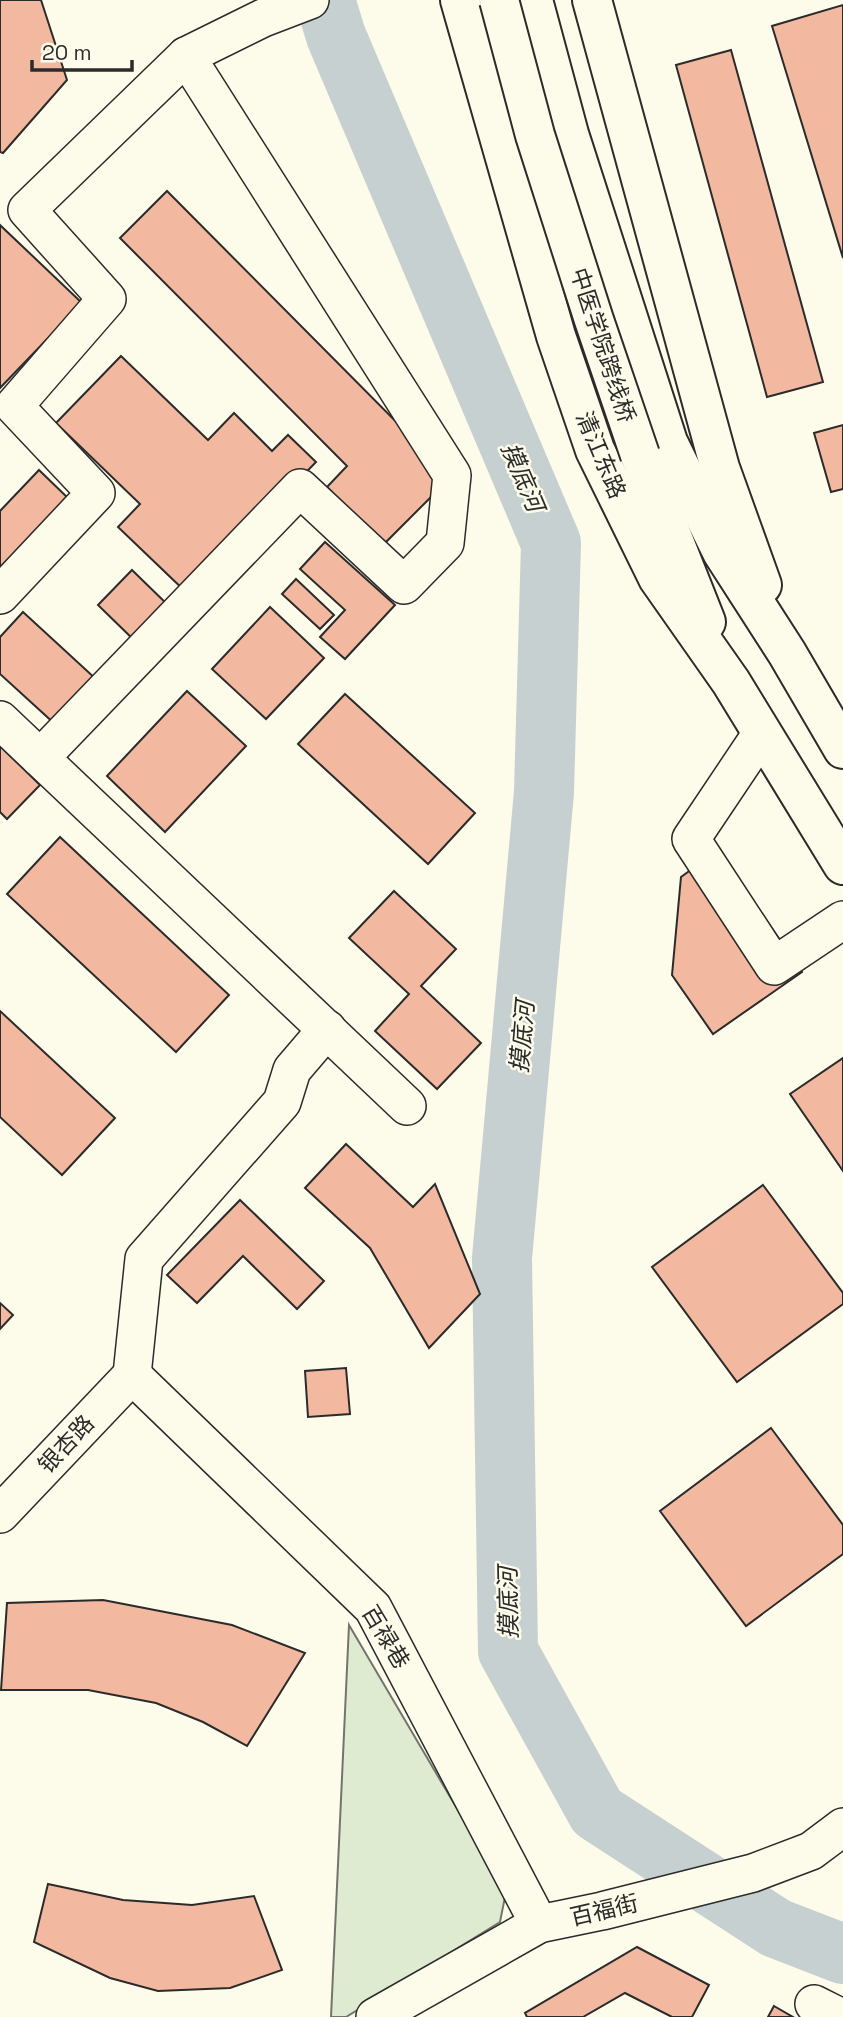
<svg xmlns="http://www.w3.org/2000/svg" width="843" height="2017" viewBox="0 0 843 2017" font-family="'Space Grotesk','Noto Sans SC',sans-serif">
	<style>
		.green { fill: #deebd1; stroke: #74746e; stroke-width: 2 }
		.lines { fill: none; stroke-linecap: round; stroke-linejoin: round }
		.river { stroke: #c7d0d0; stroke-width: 60 }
		.building { fill: #f2b8a0; stroke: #2b2b2b; stroke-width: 2 }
		.minor-casing { stroke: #2b2b2b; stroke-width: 40 }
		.major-casing { stroke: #2b2b2b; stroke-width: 42 }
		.minor { stroke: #fdfbea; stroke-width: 37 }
		.major { stroke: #fdfbea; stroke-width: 38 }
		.major-bridge-casing { stroke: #2b2b2b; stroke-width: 42; stroke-linecap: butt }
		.major-bridge { stroke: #fdfbea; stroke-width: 38 }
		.labels { text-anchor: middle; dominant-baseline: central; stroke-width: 5; stroke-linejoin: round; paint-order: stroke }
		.street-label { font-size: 23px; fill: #2b2b2b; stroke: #fdfbea }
		.water-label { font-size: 24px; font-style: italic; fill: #2b2b2b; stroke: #fdfbea }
	</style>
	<rect width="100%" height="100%" fill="#fdfbea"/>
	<!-- green -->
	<path class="green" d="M349 1625 506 1892 500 1922 346 2017H331Z"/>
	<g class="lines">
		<!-- river -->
		<path class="river" d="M325 0 336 36 551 543 544 792 502 1258 508 1651 597 1812 776 1928 843 1954"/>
	</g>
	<!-- building -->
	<g class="building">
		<path d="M0 0H41L67 80 3 153 0 152Z"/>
		<path d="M843 5V258L772 26Z"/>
		<path d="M731 50 823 382 767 397 676 65Z"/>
		<path d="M167 191 451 477 384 544 327 487 347 466 120 238Z"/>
		<path d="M0 225 82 303 0 388Z"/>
		<path d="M121 356 208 440 234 413 272 451 288 435 316 462 188 594 118 527 140 504 56 423Z"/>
		<path d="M843 425V489L831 492 814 433Z"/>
		<path d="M39 470 70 500 0 573V511Z"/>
		<path d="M325 542 395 605 345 659 320 637 345 610 300 569Z"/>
		<path d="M132 570 171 608 137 643 98 605Z"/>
		<path d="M296 579 334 615 320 629 282 594Z"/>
		<path d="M270 607 324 658 266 719 212 669Z"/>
		<path d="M23 612 97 680 56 725 0 674V637Z"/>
		<path d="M187 691 246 746 165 832 107 776Z"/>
		<path d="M345 694 475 813 428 864 298 744Z"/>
		<path d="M0 746 40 785 7 819 0 812Z"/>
		<path d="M60 837 229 995 176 1052 7 894Z"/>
		<path d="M718 850 802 972 713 1034 672 975 681 877Z"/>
		<path d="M394 891 456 949 421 986 481 1043 437 1089 375 1031 409 994 349 938Z"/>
		<path d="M0 1011 115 1118 62 1175 0 1117Z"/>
		<path d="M843 1058V1171L790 1094Z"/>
		<path d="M346 1144 413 1207 435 1184 480 1294 429 1348 370 1248 305 1188Z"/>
		<path d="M763 1185 843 1293V1304L737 1382 652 1267Z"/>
		<path d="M240 1200 324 1281 297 1309 243 1256 197 1303 167 1275Z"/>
		<path d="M0 1303 13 1315 0 1329Z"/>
		<path d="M346 1368 350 1414 308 1417 305 1371Z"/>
		<path d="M771 1428 843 1525V1554L746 1626 660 1511Z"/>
		<path d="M103 1600 232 1625 305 1653 247 1746 203 1722 156 1703 88 1690H1L7 1603Z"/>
		<path d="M48 1884 123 1900 192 1905 254 1896 282 1970 230 1988 158 1991 110 1978 34 1942Z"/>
		<path d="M637 1947 709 1985 692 2017H672L625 1993 583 2017H527L525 2013Z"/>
		<path d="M774 2006 793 2017H768Z"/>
	</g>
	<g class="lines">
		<defs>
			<g id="minor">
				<path d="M0 595 96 493 14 406 107 299 27 210 186 56 263 18 310 0"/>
				<path d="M0 720 407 1106"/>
				<path d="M762 733 691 839 774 966 843 920"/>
				<path d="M40 758 300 488 404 585 445 543 452 475 186 56"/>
				<path d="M132 1375 373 1608 539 1924"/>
				<path d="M132 1375 144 1259 282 1102 292 1070 327 1029"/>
				<path d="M0 1514 132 1375"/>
				<path d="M814 2004 840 2017"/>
				<path d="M375 2017 539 1924 602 1911 753 1873 811 1851 843 1827"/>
			</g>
			<g id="major">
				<path d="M460 0 556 336 595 450 658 578 731 682 843 865"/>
				<path d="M533 0 569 134 668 442 722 552 787 653 843 749"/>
				<path d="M592 0 720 468 762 585"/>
				<path d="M640 455 706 622"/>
			</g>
		</defs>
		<!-- minor casing -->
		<use href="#minor" class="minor-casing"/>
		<!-- major casing -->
		<use href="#major" class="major-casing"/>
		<!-- minor -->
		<use href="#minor" class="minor"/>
		<!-- major -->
		<use href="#major" class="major"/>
		<defs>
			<path id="major-bridge" d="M499 0 535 135 594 320 640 455"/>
		</defs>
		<!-- major-bridge casing -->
		<use href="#major-bridge" class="major-bridge-casing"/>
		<!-- major-bridge -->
		<use href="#major-bridge" class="major-bridge"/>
	</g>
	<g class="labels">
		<!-- street labels -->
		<g class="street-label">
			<text transform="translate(603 345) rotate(72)">中医学院跨线桥</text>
			<text transform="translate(601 455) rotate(67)">清江东路</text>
			<text transform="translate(66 1444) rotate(-47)">银杏路</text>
			<text transform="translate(386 1637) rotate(59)">百禄巷</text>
			<text transform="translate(604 1910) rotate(-13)">百福街</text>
		</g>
		<!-- water labels -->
		<g class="water-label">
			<text transform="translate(523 477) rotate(67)">摸底河</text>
			<text transform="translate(522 1037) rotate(-85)">摸底河</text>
			<text transform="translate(508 1603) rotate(-91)">摸底河</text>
		</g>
	</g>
	<!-- scale -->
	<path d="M32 60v10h100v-10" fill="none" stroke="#2b2b2b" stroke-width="3.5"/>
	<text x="42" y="60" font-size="21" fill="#2b2b2b" stroke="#fdfbea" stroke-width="5" paint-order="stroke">20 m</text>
</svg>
